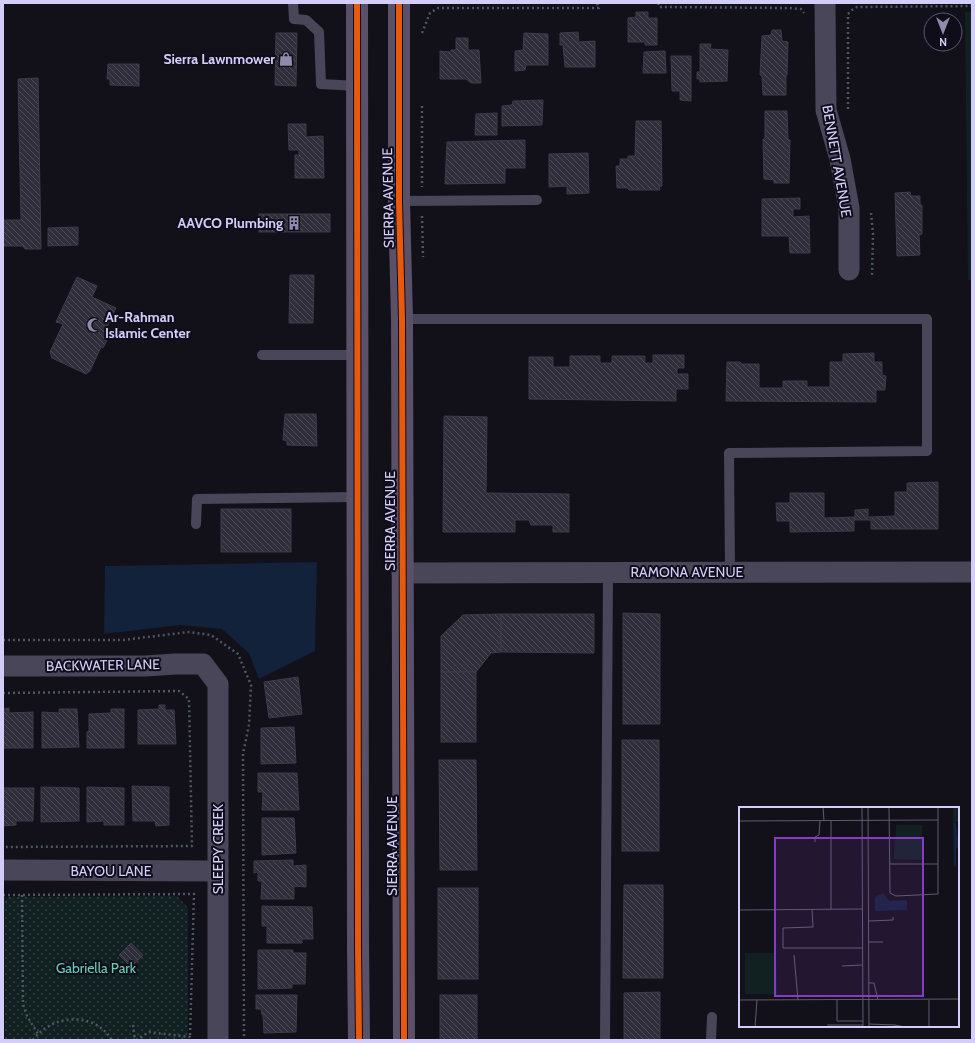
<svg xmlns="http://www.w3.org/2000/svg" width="975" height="1043" viewBox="0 0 975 1043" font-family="Cabin,sans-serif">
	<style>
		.park { fill: url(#park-dots) }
		.garden { fill: #112122 }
		.water { fill: #12223b }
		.building { fill: url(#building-back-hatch); stroke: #3e3b4b }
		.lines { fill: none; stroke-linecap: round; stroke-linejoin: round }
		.path { stroke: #4b5761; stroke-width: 2.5; stroke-dasharray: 2 3; stroke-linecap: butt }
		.service { stroke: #484658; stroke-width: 10 }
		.minor { stroke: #484658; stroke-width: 21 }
		.primary { stroke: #5a5169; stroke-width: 22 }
		.cycleway-casing { stroke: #100d1b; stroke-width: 8 }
		.cycleway { stroke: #e8590c; stroke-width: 6 }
		.labels { text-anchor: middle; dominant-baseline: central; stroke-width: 4; stroke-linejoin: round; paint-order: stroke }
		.poi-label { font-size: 14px; font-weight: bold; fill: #d3cdf9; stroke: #100d1b; text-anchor: end }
		.street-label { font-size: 14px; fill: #d3cdf9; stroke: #100d1b }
		.park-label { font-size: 14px; fill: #63cfb7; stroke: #100d1b }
		.inset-road { fill: none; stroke: #5f5c72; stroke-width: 1 }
		.view { fill: #843cc5; fill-opacity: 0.15; stroke: #843cc5; stroke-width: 2 }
		.inset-edge { fill: none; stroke: #d3cdf9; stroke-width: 2 }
	</style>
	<defs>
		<pattern id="park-dots" width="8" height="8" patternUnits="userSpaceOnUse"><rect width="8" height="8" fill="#112122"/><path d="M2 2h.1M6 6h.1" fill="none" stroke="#334043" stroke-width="1.8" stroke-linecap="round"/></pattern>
		<pattern id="building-back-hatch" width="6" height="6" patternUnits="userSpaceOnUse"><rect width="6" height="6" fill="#302e3a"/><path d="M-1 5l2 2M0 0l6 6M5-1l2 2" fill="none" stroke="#4d4b57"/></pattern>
	</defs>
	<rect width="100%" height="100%" fill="#121018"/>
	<!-- park -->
	<path class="park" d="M177 896 188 908V1040H5L4 897Z"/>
	<!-- garden -->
	<path class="garden" d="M965 12H972V280H968Z"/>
	<!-- water -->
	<path class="water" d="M317 562 315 651 259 679 249 653 222 629 180 625 104 634 105 566Z"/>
	<!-- building -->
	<g class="building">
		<path d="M636 12H648V18H657V45H645V42H628V18L636 17Z"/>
		<path d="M772 30H781L782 41 788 42 787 75H786V95H763L762 76 760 75 762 36 771 35Z"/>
		<path d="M578 32 579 42 595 41V67H565L563 45H560V33Z"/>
		<path d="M276 33H297L296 86 275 85Z"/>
		<path d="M524 33 548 34V65H526L525 70 515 71V51L523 50Z"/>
		<path d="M456 38H468V50H479L481 83H471L466 79H440V51L451 52V50H456Z"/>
		<path d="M700 44H711L710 49 728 50 727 81 700 82V79H697V72H700Z"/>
		<path d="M665 51 666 73H643L644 52Z"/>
		<path d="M671 56H691V101L680 100V91H672Z"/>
		<path d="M108 64H139V86L110 85V79H107Z"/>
		<path d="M38 78 41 249H25L23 246H3V220H21L18 79Z"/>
		<path d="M543 100 542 125 502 126V106L512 105 513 101Z"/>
		<path d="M765 111H787L788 140H790L789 183H774V180L764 179 763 139H765Z"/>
		<path d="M497 113V135H475L476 114Z"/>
		<path d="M636 121H661L662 186 659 187 660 190H629L628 188H617L616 166H620V159H628V156H635Z"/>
		<path d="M288 124H306V137L323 136 324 178H295V155H299V150H289Z"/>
		<path d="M525 140V168H505V183L445 184 447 142Z"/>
		<path d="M588 153 589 193 567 194V186L549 187V154Z"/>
		<path d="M910 192 911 196H920V205H922V234L919 235 920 255 897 256 895 193Z"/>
		<path d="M800 198V209H793V217L809 216 810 253H790L789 236H762V199Z"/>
		<rect x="259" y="214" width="71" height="18"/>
		<path d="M78 227V245L48 246V228Z"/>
		<path d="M290 275H314L313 323H289Z"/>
		<path d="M77 277 97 286 92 297 116 308 106 329 111 332 103 348 101 347 90 371 86 374 52 358 50 352 63 324 56 322Z"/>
		<path d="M874 353V362H882V375L886 376 885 390H876V402L726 401 727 362H740L742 364H759V388H783V381H807V387H830V362H843V354Z"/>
		<path d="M653 355H684V368H677V374H688V389H676V401L529 399V357H553V367H570V356H600V363H612V356H645V363H653Z"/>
		<path d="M285 414H316L317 446 287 445V441L283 440Z"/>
		<path d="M444 416 487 417 486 493 569 494V532H553V525H531L529 520H515V532H443Z"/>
		<path d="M938 482V529H871V520H854V531L790 532V521H777L776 503H790V493H824V518L855 517V510L868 509V517L895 516V492H907V483Z"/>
		<rect x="221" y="509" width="70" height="43"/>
		<path d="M623 613 660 614V724H623Z"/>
		<path d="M501 614V652L491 653 476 672H441V636L463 615Z"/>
		<path d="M501 614H594V653L501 652Z"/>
		<rect x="441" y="672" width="35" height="70"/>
		<path d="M298 677 302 714 269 718 264 682Z"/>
		<path d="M159 705H165V710H174L176 744H138V710L159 709Z"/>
		<path d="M9 708V713L33 712V748H3V709Z"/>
		<path d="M59 709H77L79 747 42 748V712L59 713Z"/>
		<path d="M111 709H124V748H87V732L89 731V714L111 713Z"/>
		<path d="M294 727 296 763 261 764V728Z"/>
		<rect x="622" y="740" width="37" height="111"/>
		<path d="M439 760H476L477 870H440Z"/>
		<path d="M258 773H297L299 810H262L263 792H258Z"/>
		<path d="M132 786 169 787V825L156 826 155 821H133Z"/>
		<path d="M41 787 79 788V821L41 822Z"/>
		<path d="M87 787 124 788V825H104V821L87 822Z"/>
		<path d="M3 788H34L33 821H16V825L3 826Z"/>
		<path d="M262 818H294L296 853 262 855Z"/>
		<path d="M293 860V866L306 865V887L294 886V899H261L262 881H258V872L254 873V861Z"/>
		<path d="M624 885H663V978H623Z"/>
		<rect x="438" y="888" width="40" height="91"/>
		<path d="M262 906 312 907 313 939H302V943H267V926H262Z"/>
		<path d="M131 943 143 955 131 967 119 955Z"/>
		<path d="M258 950H293V953H306L305 984H292V988L258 989Z"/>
		<path d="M660 992V1040H624V993Z"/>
		<path d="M256 995H297L296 1032 264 1033 263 1015H262L261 1009H256Z"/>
		<rect x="440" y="995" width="37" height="45"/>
	</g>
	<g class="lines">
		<!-- path -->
		<g class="path">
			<path d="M658 3 659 7 789 8 801 9 804 13"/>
			<path d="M422 33 430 13 438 8H599L597 3"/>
			<path d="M422 106V187"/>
			<path d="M848 109V14L852 10 857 7 972 6"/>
			<path d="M871 213 873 233 872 275"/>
			<path d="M422 216 423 257"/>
			<path d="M3 640H123L189 632 211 635 238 654 251 685 249 725 243 754 244 1040"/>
			<path d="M3 693 179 691 189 699 192 846 3 847"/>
			<path d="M3 895 194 894 190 1037"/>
			<path d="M22 895 23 1004 27 1016 38 1034"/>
			<path d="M133 1025 135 1040"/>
			<path d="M33 1040C52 1014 94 1011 112 1040"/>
			<path d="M136 1040 149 1032 190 1037 191 1040"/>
		</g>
		<!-- service -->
		<g class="service">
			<path d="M293 3 294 19 306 20 319 32 321 84 358 86"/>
			<path d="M399 201 537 200"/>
			<path d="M402 319H927V451L729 453 730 572"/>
			<path d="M262 355H358"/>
			<path d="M196 524 197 499 358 497"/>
			<path d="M605 1040 608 572"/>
			<path d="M711 1040 712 1017"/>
		</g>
		<!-- minor -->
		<g class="minor">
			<path d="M825 3 826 110 840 159 849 208V270"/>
			<path d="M402 573 972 572"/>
			<path d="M3 666H145L175 664H203L218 684V1040"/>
			<path d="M3 870 218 871"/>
		</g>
		<!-- primary -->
		<g class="primary">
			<path d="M357 3 358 947 359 1040"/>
			<path d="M399 3V201L402 319 404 1040"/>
		</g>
		<defs>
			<g id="cycleway">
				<path d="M357 3 358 947 359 1040"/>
				<path d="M399 3V201L402 319 404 1040"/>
			</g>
		</defs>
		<!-- cycleway casing -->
		<use href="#cycleway" class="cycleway-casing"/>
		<!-- cycleway -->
		<use href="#cycleway" class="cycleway"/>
	</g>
	<!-- icons -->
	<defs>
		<symbol id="shop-bare" viewBox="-9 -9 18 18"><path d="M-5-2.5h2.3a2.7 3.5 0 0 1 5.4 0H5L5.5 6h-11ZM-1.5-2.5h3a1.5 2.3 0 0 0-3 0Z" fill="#8f8baa" stroke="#100d1b" stroke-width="2.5" paint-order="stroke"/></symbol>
		<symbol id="building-bare" viewBox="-9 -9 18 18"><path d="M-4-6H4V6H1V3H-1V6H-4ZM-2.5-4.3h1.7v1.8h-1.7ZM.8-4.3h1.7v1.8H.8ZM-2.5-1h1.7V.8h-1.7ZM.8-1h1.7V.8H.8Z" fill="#8f8baa" stroke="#100d1b" stroke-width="2.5" paint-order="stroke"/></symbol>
		<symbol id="mosque-bare" viewBox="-9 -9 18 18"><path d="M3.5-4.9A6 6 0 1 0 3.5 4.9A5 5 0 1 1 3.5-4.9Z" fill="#8f8baa" stroke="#100d1b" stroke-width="2.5" paint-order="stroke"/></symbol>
	</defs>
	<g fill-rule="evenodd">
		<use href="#shop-bare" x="276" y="49" width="20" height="20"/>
		<use href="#building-bare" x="284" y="213" width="20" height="20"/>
		<use href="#mosque-bare" x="84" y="315" width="20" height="20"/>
	</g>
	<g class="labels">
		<!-- poi labels -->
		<g class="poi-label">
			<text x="275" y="59">Sierra Lawnmower</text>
			<text x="283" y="223">AAVCO Plumbing</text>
			<text x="105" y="317" text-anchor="start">Ar-Rahman<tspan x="105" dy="16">Islamic Center</tspan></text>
		</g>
		<!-- street labels -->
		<g class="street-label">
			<text transform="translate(837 161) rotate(80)">BENNETT AVENUE</text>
			<text transform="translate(388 198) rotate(-91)">SIERRA AVENUE</text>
			<text transform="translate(390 521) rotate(-90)">SIERRA AVENUE</text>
			<text x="687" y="572">RAMONA AVENUE</text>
			<text transform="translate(103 665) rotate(-1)">BACKWATER LANE</text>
			<text transform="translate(392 846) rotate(-90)">SIERRA AVENUE</text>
			<text transform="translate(218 849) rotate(-90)">SLEEPY CREEK</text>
			<text x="111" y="871">BAYOU LANE</text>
		</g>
		<!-- park labels -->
		<g class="park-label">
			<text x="96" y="968">Gabriella Park</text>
		</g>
	</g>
	<!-- overview -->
	<g transform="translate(739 807)">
		<rect width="220" height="220" fill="#121018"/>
		<path d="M214 0H220V15H214ZM157 18H183V53L155 52Z" fill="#112122"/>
		<path d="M6 146H37L38 187H6Z" fill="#112122"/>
		<path d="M214 15 217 16 220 40 217 42V59L215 60ZM144 86 150 94 168 93V103L136 104V90Z" fill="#12223b"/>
		<path class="inset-road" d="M84 0 85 14M123 0 124 220M129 0 130 220M150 0 151 86 157 89 199 87V0M0 14 199 13M76 35V30L80 28 81 14M151 57H199M73 102 74 120 44 121V141H123M92 102V14M0 103 123 102M130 114 154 113V110M130 135H144M55 148 59 193M103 159 123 158M130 176H135L139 193M0 193 220 192M98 193V214H124M130 217 156 218M88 218H124M16 220 18 193M156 220V218L166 220M190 220V193"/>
		<path class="view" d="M36 31H184V189H36Z"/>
		<rect width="220" height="220" class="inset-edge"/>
	</g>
	<!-- border -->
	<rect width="975" height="1043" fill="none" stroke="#d3cdf9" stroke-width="8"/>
	<!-- north arrow -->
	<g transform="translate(943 32) rotate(180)"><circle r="19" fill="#100d1b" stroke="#5e5a74"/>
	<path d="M0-3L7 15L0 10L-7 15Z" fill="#8f8baa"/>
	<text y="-6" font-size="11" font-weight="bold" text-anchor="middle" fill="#d3cdf9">N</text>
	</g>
</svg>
